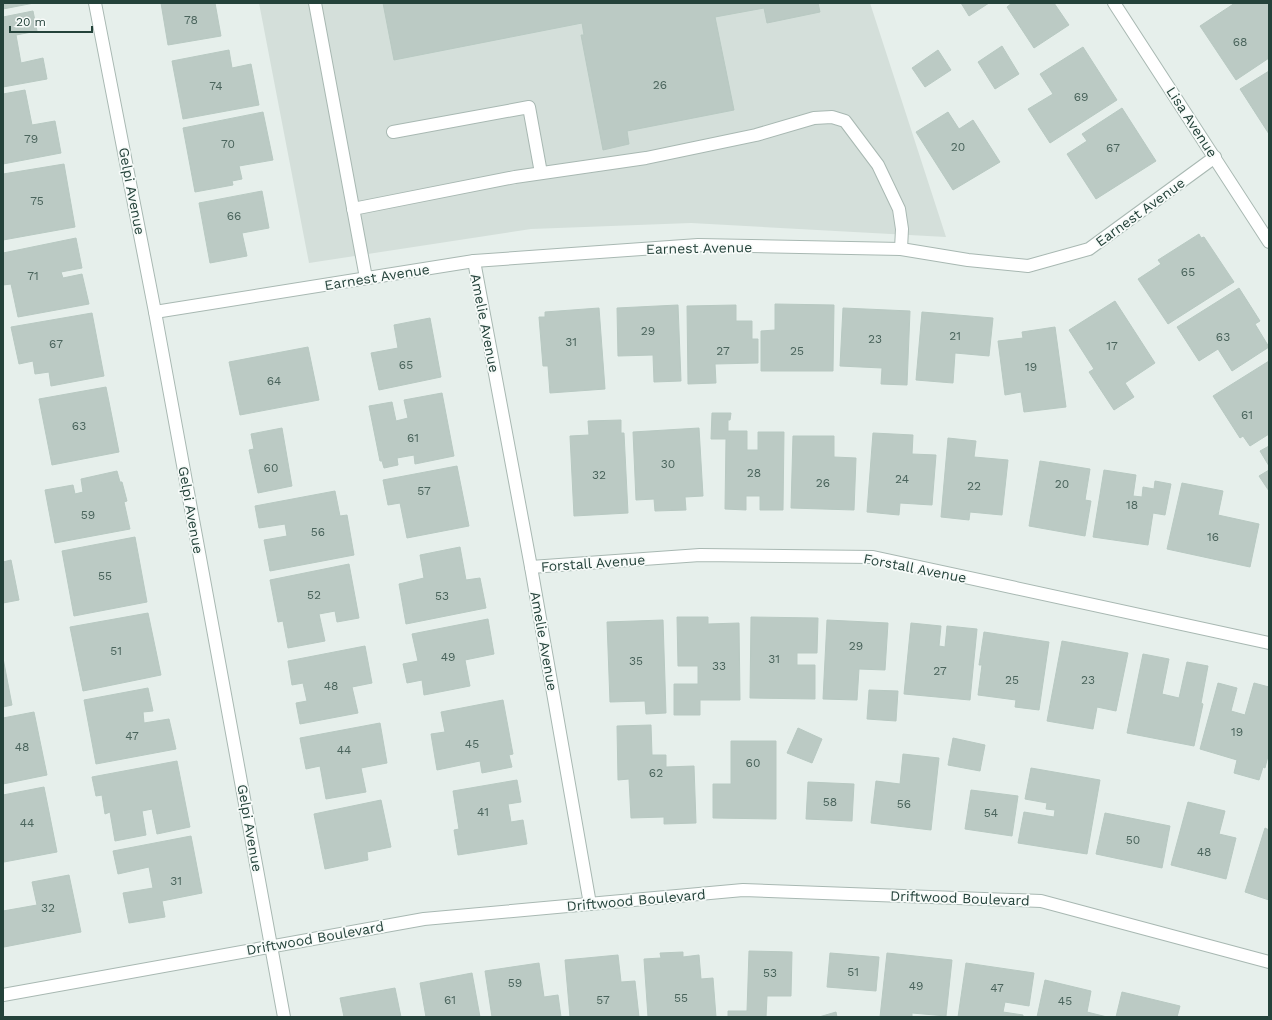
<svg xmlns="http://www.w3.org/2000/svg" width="1272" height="1020" viewBox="0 0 1272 1020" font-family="'Work Sans',sans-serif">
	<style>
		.built { fill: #d4dfda }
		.building { fill: #bbcac4; stroke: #b8c9c2 }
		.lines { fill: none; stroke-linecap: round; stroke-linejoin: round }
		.lane-casing { stroke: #a8b8b2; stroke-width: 14 }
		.street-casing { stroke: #a8b8b2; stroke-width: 14 }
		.lane { stroke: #fff; stroke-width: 12 }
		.street { stroke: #fff; stroke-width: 12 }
		.labels { text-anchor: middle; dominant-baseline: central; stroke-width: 3.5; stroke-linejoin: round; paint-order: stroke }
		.number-label { font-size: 12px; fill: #4a645c }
		.street-label { font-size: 14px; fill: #24423a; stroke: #f7fbf9 }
	</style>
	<rect width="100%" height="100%" fill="#e6efeb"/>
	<!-- built -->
	<path class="built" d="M259 3H870L946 237 691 223 531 229 309 263Z"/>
	<!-- building -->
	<g class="building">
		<path d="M3 3H34L3 9Z"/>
		<path d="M161 3H215L221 36 168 45Z"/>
		<path d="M383 3H818L820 12 767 23 764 8 715 17 734 110 627 131 629 144 603 150 581 35H584L582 23 394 60Z"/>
		<path d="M961 3H989L969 16Z"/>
		<path d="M1012 3H1054L1069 25 1034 48 1007 7Z"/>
		<path d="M1235 3H1269V58L1236 80 1200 26Z"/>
		<path d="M33 11 37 31 16 35 21 63 43 58 47 79 3 87V17Z"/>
		<path d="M1002 46 1019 74 995 89 978 62Z"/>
		<path d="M1083 47 1117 100 1050 143 1028 109 1053 94 1040 74Z"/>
		<path d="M229 50 232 68 251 64 259 105 183 119 172 61Z"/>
		<path d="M938 50 951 70 925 87 912 68Z"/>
		<path d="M1269 71V134L1240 89Z"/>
		<path d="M25 90 32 125 55 121 61 153 3 164V94Z"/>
		<path d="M1122 108 1156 161 1096 199 1067 154 1087 141 1082 134Z"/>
		<path d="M263 112 273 160 239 166 242 179 232 181 233 185 195 192 183 128Z"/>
		<path d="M948 112 959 129 973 120 1000 162 953 190 916 132Z"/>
		<path d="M64 164 75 227 3 240V174Z"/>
		<path d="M262 191 269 228 242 233 247 256 210 263 199 203Z"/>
		<path d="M1199 234 1201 238 1204 237 1234 282 1168 324 1138 279 1161 264 1158 260Z"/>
		<path d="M76 238 82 268 61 272 63 278 82 274 89 304 18 317 11 284 3 285V253Z"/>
		<path d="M1239 288 1260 321 1255 324 1269 347 1232 371 1218 349 1199 361 1177 327Z"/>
		<path d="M1115 301 1155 363 1125 383 1134 397 1114 410 1089 372 1094 369 1069 330Z"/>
		<path d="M775 304 834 305 833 371H761V331L775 330Z"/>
		<path d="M678 305 681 381 654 382 653 355 618 356 617 308Z"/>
		<path d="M736 305V321H752V339H758V363L715 364 716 383 688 384 687 306Z"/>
		<path d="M599 308 605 389 550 393 548 366H543L539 317H545V312Z"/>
		<path d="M843 308 910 311 907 385 881 384 882 368 840 366Z"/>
		<path d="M922 312 993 318 989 356 955 353 953 383 916 380Z"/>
		<path d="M92 313 104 376 51 386 49 372 35 374 33 361 19 364 11 327Z"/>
		<path d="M430 318 441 377 379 390 371 353 398 348 394 325Z"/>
		<path d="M1055 327 1066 407 1024 412 1021 392 1005 395 998 341 1023 338 1022 332Z"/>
		<path d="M308 347 319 400 240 415 229 362Z"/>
		<path d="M1269 361V434L1250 446 1243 436 1240 438 1213 396Z"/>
		<path d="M106 387 119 452 52 465 39 399Z"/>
		<path d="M442 393 454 456 415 464 414 455 397 458 398 465 384 468 382 461H380L369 406 392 402 396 421 408 418 404 400Z"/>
		<path d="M712 413H731L730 420H728V431H747V450H758V432H784L783 510H760V496H746V510L725 509 726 439H711Z"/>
		<path d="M621 420V433H624L628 513 574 516 570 436 589 435 588 421Z"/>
		<path d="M282 428 292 486 258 493 249 450 254 449 251 434Z"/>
		<path d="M699 428 703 496 685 497 686 510 655 511 654 499 636 500 633 432Z"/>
		<path d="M873 433 913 435 912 454 936 455 932 505 900 503 899 515 867 512Z"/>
		<path d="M793 436H834V457L856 458 854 510 791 508Z"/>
		<path d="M948 438 976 441 974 457 1008 460 1002 515 970 512 969 520 941 517Z"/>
		<path d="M1269 446V466L1260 451Z"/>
		<path d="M1040 461 1090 469 1085 500 1091 501 1085 536 1029 526Z"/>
		<path d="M457 466 469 526 407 538 400 503 388 505 383 480Z"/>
		<path d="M1104 470 1136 475 1133 496 1142 497 1143 487 1154 489 1155 481 1171 484 1165 515 1153 513 1148 545 1093 537Z"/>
		<path d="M1269 470V491L1259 476Z"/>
		<path d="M117 471 120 482H122L127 501 124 502 130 529 55 543 45 490 73 485 75 494 83 492 81 479Z"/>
		<path d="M1182 483 1223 491 1218 515 1259 524 1250 567 1167 549Z"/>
		<path d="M335 491 340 516 347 515 354 555 270 571 264 540 287 536 285 524 259 528 255 506Z"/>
		<path d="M135 537 147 602 74 616 62 551Z"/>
		<path d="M460 547 466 580 480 578 486 608 406 624 399 584 424 578 420 555Z"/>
		<path d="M11 560 19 600 3 603V562Z"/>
		<path d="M349 564 359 618 337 622 335 611 319 614 325 641 288 648 283 621 278 622 270 580Z"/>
		<path d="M148 613 161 675 83 691 70 627Z"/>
		<path d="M677 617H708V624L739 623 740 700H700V715H674V684H698V666H678Z"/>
		<path d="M751 617 818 618 817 653H797V665H815V699L750 698Z"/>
		<path d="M488 619 494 654 465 660 470 686 424 695 422 680 407 683 403 664 418 661 412 634Z"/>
		<path d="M663 620 666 713 646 714 645 701 610 702 607 622Z"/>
		<path d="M827 620 888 623 885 670 859 669 857 700 823 699Z"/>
		<path d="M911 623 941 626 939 646 945 647 947 626 977 629 970 700 904 694Z"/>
		<path d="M984 632 1049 642 1039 710 1015 707 1016 700 978 695 982 665H979Z"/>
		<path d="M1062 641 1128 653 1116 711 1097 707 1093 729 1047 721Z"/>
		<path d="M365 646 372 683 352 687 358 713 300 724 296 703 307 701 303 683 292 685 288 661Z"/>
		<path d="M1143 654 1169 659 1162 694 1179 698 1187 662 1208 666 1201 703 1203 704 1194 746 1127 733Z"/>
		<path d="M3 658 12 705 3 707Z"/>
		<path d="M1218 683 1237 688 1231 711 1245 715 1254 683 1269 687V752L1265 768 1263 767 1259 780 1234 773 1237 760 1200 749Z"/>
		<path d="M148 688 153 711 143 712 144 723 169 719 176 749 96 764 84 700Z"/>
		<path d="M869 690 898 691 896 721 867 719Z"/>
		<path d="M503 700 513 754 509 755 512 767 482 773 480 761 437 770 431 734 445 732 441 712Z"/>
		<path d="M34 712 47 775 3 784V718Z"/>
		<path d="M380 723 387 763 361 768 366 792 326 799 320 766 306 769 300 738Z"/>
		<path d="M651 725 652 755H666V767L694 766 696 823 664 824V817L631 818 629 779 618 780 617 726Z"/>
		<path d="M798 728 822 739 812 763 787 753Z"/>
		<path d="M953 738 985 745 980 771 948 765Z"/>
		<path d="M731 741H776V819L713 818V784H731Z"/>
		<path d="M903 754 939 758 931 830 871 823 876 781 900 784Z"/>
		<path d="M177 761 190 827 157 834 152 809 142 811 146 835 115 841 110 812 105 814 102 795 96 796 92 777Z"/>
		<path d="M1031 768 1100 780 1087 854 1018 843 1024 812 1054 817 1055 810 1046 809 1047 803 1025 799Z"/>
		<path d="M517 780 521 802 508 804 511 822 523 820 527 844 458 855 454 830 459 829 453 791Z"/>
		<path d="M808 782 854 784 852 821 806 819Z"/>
		<path d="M44 787 57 852 4 862 3 855V795Z"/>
		<path d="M971 790 1018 796 1012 836 965 829Z"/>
		<path d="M381 800 391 847 367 852 368 860 325 869 314 814Z"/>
		<path d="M1188 802 1225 811 1219 834 1236 838 1226 879 1171 865Z"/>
		<path d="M1105 813 1170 826 1162 868 1096 854Z"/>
		<path d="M1265 828 1269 830V900L1245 892Z"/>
		<path d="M191 836 202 893 162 901 165 917 129 923 123 893 153 888 149 867 118 874 113 851Z"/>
		<path d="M69 875 81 932 4 947 3 911 37 905 32 882Z"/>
		<path d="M749 951 792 952 791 996H767L766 1017H728V1011H747Z"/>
		<path d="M683 952V957L699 955 701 979 713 978 716 1017H648L644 959 661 958 660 953Z"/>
		<path d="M830 953 879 957 876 991 827 987Z"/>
		<path d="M887 953 952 960 946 1016 912 1013V1017H880Z"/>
		<path d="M618 955 621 982 635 981 639 1017H570L565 960Z"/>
		<path d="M539 963 544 997 558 995 561 1017H492L485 971Z"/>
		<path d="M966 963 1034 973 1029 1006 1005 1002 1003 1012 1023 1015V1017H958Z"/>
		<path d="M472 973 480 1017H426L420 983Z"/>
		<path d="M1045 980 1091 991 1087 1012 1107 1017H1037Z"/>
		<path d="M395 988 401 1017H344L340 998Z"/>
		<path d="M1122 992 1180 1006 1177 1017H1116Z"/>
		<path d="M836 1012 837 1017H819Z"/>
	</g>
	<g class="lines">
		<defs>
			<g id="lane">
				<path d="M315 3 366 278"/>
				<path d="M393 132 529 107 541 173"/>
				<path d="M353 209 515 177 646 158 756 135 814 118 832 117 845 121 878 165 899 209 902 229 901 249"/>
			</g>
			<g id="street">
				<path d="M95 3 155 312 284 1017"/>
				<path d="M1114 3 1269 242"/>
				<path d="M474 261 531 567 590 904"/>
				<path d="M155 312 474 261 698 245 901 249 968 260 1028 266 1089 249 1215 157"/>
				<path d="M531 567 700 555 873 557 1269 643"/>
				<path d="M3 995 424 919 743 890 1041 901 1269 962"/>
			</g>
		</defs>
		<!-- lane casing -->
		<use href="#lane" class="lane-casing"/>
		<!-- street casing -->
		<use href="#street" class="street-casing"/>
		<!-- lane -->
		<use href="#lane" class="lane"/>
		<!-- street -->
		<use href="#street" class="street"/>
	</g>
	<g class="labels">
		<!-- number labels -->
		<g class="number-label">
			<text x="191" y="20">78</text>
			<text x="1240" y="42">68</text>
			<text x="660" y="85">26</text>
			<text x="216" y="86">74</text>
			<text x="1081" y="97">69</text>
			<text x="31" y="139">79</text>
			<text x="228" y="144">70</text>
			<text x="958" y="147">20</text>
			<text x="1113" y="148">67</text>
			<text x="37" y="201">75</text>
			<text x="234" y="216">66</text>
			<text x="1188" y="272">65</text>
			<text x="33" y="276">71</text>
			<text x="648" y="331">29</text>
			<text x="955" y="336">21</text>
			<text x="1223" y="337">63</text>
			<text x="875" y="339">23</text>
			<text x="571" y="342">31</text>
			<text x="56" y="344">67</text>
			<text x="1112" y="346">17</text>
			<text x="723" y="351">27</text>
			<text x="797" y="351">25</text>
			<text x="406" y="365">65</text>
			<text x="1031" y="367">19</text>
			<text x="274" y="381">64</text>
			<text x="1247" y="415">61</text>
			<text x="79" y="426">63</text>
			<text x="413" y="438">61</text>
			<text x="668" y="464">30</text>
			<text x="271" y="468">60</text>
			<text x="754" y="473">28</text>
			<text x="599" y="475">32</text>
			<text x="902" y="479">24</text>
			<text x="823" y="483">26</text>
			<text x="1062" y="484">20</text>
			<text x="974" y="486">22</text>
			<text x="424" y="491">57</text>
			<text x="1132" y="505">18</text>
			<text x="88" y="515">59</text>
			<text x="318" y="532">56</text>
			<text x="1213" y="537">16</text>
			<text x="105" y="576">55</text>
			<text x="314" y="595">52</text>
			<text x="442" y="596">53</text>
			<text x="856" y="646">29</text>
			<text x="116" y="651">51</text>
			<text x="448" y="657">49</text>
			<text x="774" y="659">31</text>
			<text x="636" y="661">35</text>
			<text x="719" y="666">33</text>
			<text x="940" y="671">27</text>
			<text x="1012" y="680">25</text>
			<text x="1088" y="680">23</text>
			<text x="331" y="686">48</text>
			<text x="1237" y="732">19</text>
			<text x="132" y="736">47</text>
			<text x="472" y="744">45</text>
			<text x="22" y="747">48</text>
			<text x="344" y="750">44</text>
			<text x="753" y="763">60</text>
			<text x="656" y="773">62</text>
			<text x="830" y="802">58</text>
			<text x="904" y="804">56</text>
			<text x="483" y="812">41</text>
			<text x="991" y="813">54</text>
			<text x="27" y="823">44</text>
			<text x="1133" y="840">50</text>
			<text x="1204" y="852">48</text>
			<text x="176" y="881">31</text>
			<text x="48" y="908">32</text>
			<text x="853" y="972">51</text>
			<text x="770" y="973">53</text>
			<text x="515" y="983">59</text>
			<text x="916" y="986">49</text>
			<text x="997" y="988">47</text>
			<text x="681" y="998">55</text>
			<text x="450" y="1000">61</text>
			<text x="603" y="1000">57</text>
			<text x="1065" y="1001">45</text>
		</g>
		<!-- street labels -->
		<g class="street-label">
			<text transform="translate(1192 122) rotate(57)">Lisa Avenue</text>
			<text transform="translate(132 191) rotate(79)">Gelpi Avenue</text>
			<text transform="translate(1140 212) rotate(-36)">Earnest Avenue</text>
			<text transform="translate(699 248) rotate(-1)">Earnest Avenue</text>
			<text transform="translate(377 277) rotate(-9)">Earnest Avenue</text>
			<text transform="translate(485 323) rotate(79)">Amelie Avenue</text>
			<text transform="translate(191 510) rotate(80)">Gelpi Avenue</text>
			<text transform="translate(593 563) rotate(-4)">Forstall Avenue</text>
			<text transform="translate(915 568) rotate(11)">Forstall Avenue</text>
			<text transform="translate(544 641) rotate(80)">Amelie Avenue</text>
			<text transform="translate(250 828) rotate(80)">Gelpi Avenue</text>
			<text transform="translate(960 898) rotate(2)">Driftwood Boulevard</text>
			<text transform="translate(636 900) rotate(-5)">Driftwood Boulevard</text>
			<text transform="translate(315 938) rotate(-10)">Driftwood Boulevard</text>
		</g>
	</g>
	<!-- border -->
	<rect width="1272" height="1020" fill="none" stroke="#24423a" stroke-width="8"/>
	<!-- scale -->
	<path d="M10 26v6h82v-6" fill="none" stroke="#24423a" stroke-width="2"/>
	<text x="16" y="26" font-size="12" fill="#24423a" stroke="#f7fbf9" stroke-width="3" paint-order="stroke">20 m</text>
</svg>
